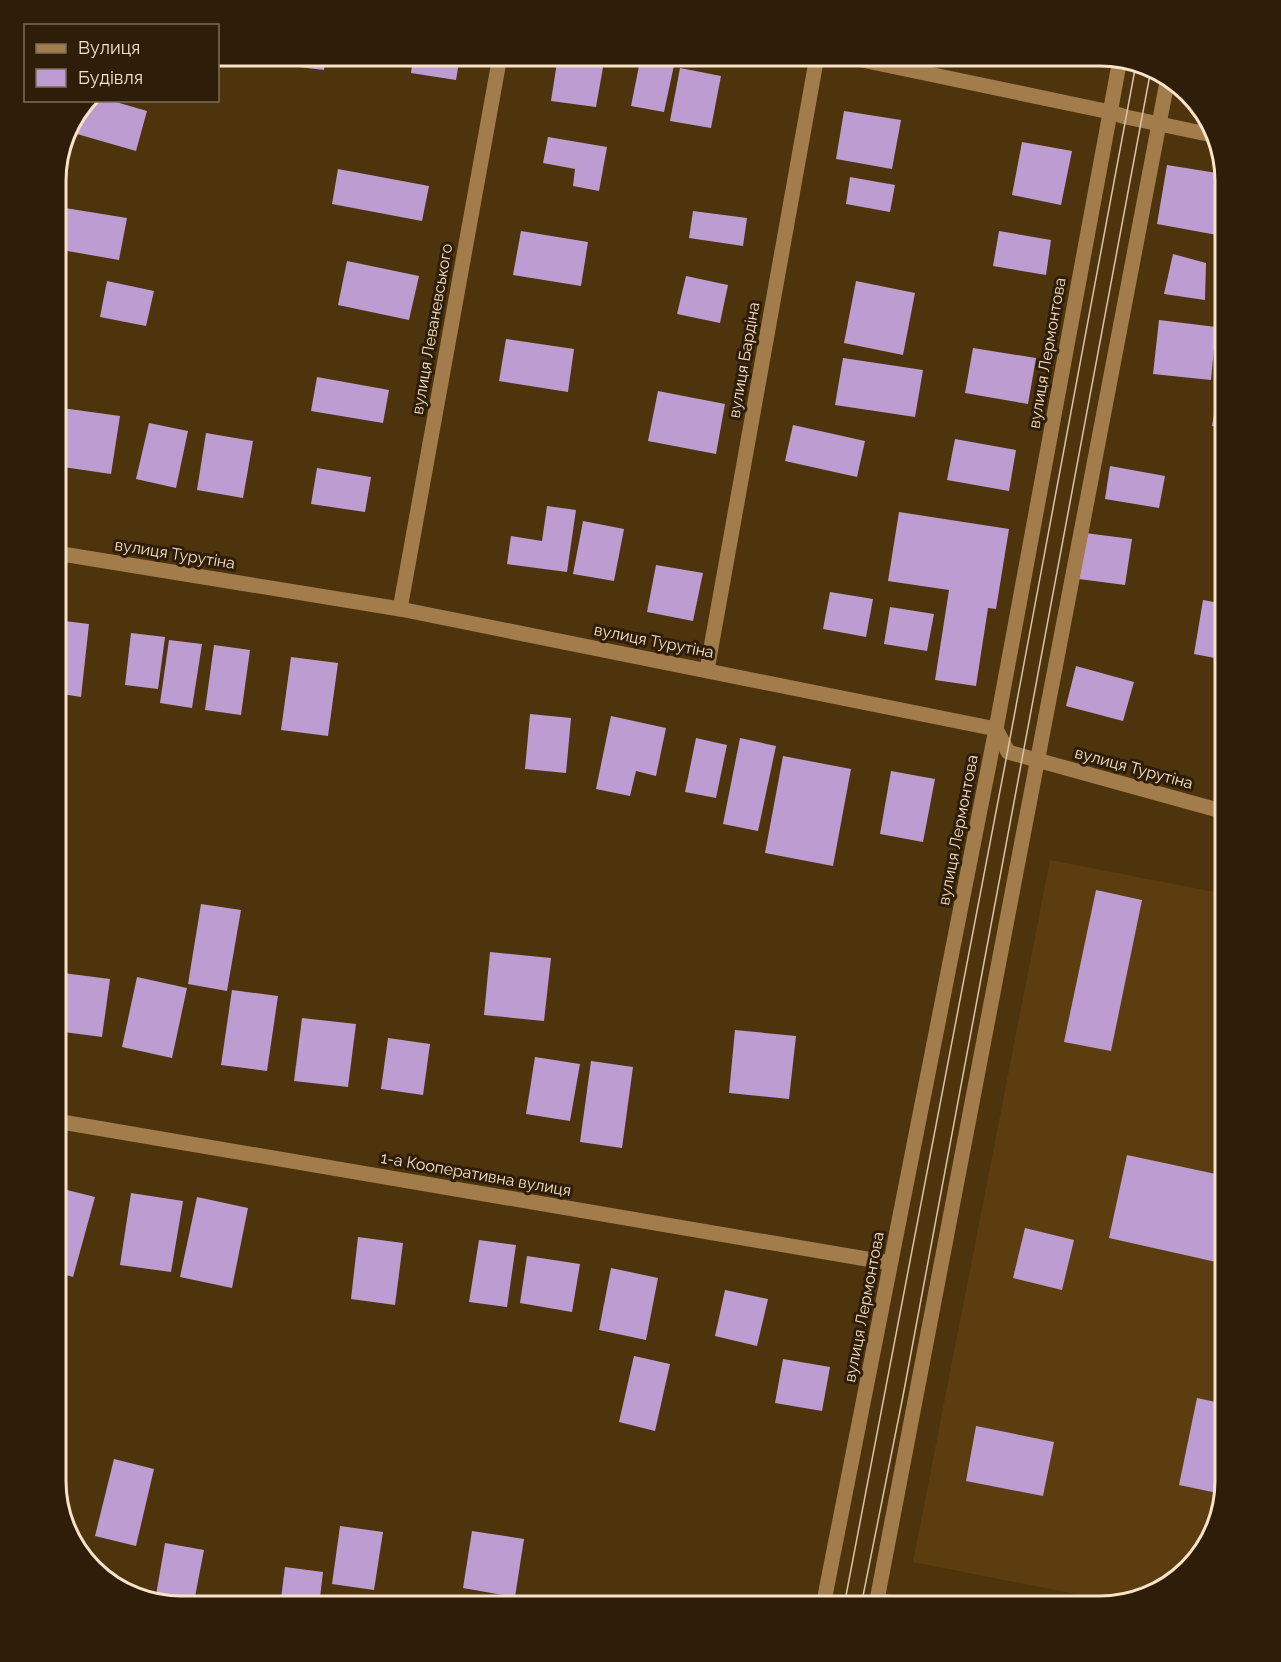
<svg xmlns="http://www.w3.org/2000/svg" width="1281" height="1662" viewBox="0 0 1281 1662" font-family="Raleway,sans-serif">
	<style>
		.built { fill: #5b3d0f }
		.building { fill: #bd9dd1 }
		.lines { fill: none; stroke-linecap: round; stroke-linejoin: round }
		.minor { stroke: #a27c4b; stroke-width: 15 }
		.tertiary { stroke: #a27c4b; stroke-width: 15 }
		.tram { stroke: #d9c3a8; stroke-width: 1.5 }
		.labels { text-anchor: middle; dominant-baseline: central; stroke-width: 6; stroke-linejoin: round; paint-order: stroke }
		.street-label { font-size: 16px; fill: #f8e3ca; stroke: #2d1d09 }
		.rim { fill: none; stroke: #f8e3ca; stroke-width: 3 }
	</style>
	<rect width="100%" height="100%" fill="#4e340c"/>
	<!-- built -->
	<path class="built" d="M1050 860 1225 894V1481L1209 1543 1169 1586 1116 1602 913 1562Z"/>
	<!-- building -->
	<g class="building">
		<path d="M283 56H326L324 70 281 65Z"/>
		<path d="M413 56H460L456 80 411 73Z"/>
		<path d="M558 56H605L596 107 551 101Z"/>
		<path d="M641 56H676L664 112 631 106Z"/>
		<path d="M680 68 721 76 711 128 670 121Z"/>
		<path d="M87 100H109L147 111 136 151 70 132 74 118Z"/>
		<path d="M844 111 901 120 892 169 836 159Z"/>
		<path d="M548 137 607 147 599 191 573 186 575 169 543 163Z"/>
		<path d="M1022 142 1072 151 1061 205 1012 195Z"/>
		<path d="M1167 165 1223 174 1225 186 1217 235 1157 224Z"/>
		<path d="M338 169 429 186 422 221 332 204Z"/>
		<path d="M850 177 895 185 890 212 846 204Z"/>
		<path d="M59 207 127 218 119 260 56 249V227Z"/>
		<path d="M693 211 747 218 743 246 689 238Z"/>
		<path d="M521 231 588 242 581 286 513 275Z"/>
		<path d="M999 231 1051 240 1046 275 993 266Z"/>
		<path d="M1173 254 1206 263 1205 300 1164 294Z"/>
		<path d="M347 261 419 276 409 320 338 305Z"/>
		<path d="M686 276 728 285 720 323 677 314Z"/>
		<path d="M107 281 154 291 146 326 100 317Z"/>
		<path d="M856 281 915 293 903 355 844 343Z"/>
		<path d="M1159 320 1216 327 1211 380 1153 374Z"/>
		<path d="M506 339 574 349 568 392 499 381Z"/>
		<path d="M973 348 1036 358 1028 404 965 393Z"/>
		<path d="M843 358 923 370 915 417 835 405Z"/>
		<path d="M317 377 389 390 383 423 311 411Z"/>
		<path d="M658 391 725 404 716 454 648 441Z"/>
		<path d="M1217 397 1225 399V428L1212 426Z"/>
		<path d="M62 408 120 416 111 474 56 466V449Z"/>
		<path d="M149 423 188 431 176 488 136 479Z"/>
		<path d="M793 425 865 441 857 477 785 461Z"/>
		<path d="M206 433 253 441 243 498 197 490Z"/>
		<path d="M955 439 1016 450 1009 491 947 480Z"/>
		<path d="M1110 466 1165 476 1159 508 1105 499Z"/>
		<path d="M317 468 371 477 365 512 311 504Z"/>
		<path d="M547 506 576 510 567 572 507 564 511 536 542 541Z"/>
		<path d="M899 512 1009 529 996 609 988 608 976 686 935 680 949 590 888 581Z"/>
		<path d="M583 521 624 529 614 581 573 574Z"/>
		<path d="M1085 533 1132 539 1125 585 1079 579Z"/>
		<path d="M656 565 703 573 693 621 647 612Z"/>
		<path d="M830 592 873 599 866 637 823 629Z"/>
		<path d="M1203 600 1225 604V660L1194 654Z"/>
		<path d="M890 607 934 614 927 651 884 644Z"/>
		<path d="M56 620 89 624 81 697 56 693Z"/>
		<path d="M131 633 165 637 158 689 125 685Z"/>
		<path d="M169 640 202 644 192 708 160 703Z"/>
		<path d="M214 645 250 650 241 715 205 710Z"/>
		<path d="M291 657 338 663 328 736 281 730Z"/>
		<path d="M1076 666 1134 682 1123 721 1066 706Z"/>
		<path d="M530 714 571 718 566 773 525 769Z"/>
		<path d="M611 716 666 728 656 776 636 771 630 796 596 789Z"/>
		<path d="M696 738 727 745 716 798 685 792Z"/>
		<path d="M740 738 776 746 758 831 723 824Z"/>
		<path d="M783 756 851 769 833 866 765 853Z"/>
		<path d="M891 771 935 779 923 842 880 834Z"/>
		<path d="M1096 890 1142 900 1111 1051 1064 1042Z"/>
		<path d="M201 904 241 910 227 991 188 984Z"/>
		<path d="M490 952 551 958 544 1021 484 1015Z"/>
		<path d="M63 973 110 979 102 1037 56 1031Z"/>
		<path d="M137 977 187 988 172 1058 122 1047Z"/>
		<path d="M232 990 278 996 267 1071 221 1065Z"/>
		<path d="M302 1018 356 1024 348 1087 294 1081Z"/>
		<path d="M735 1030 796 1036 789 1099 729 1093Z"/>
		<path d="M388 1038 430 1044 423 1095 381 1089Z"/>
		<path d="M535 1057 580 1064 570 1121 526 1114Z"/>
		<path d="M591 1061 633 1067 622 1148 580 1142Z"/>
		<path d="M1127 1155 1225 1176V1264L1109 1238Z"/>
		<path d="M59 1188 95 1197 73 1277 56 1272V1200Z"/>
		<path d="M131 1193 183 1201 171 1272 120 1265Z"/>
		<path d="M197 1197 248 1208 232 1288 180 1277Z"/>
		<path d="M1025 1228 1074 1240 1062 1290 1013 1278Z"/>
		<path d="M358 1237 403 1243 395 1305 351 1299Z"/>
		<path d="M479 1240 516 1245 507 1307 469 1302Z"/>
		<path d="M527 1256 580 1264 572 1312 520 1303Z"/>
		<path d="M611 1268 658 1278 646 1340 599 1330Z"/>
		<path d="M725 1290 768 1299 757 1346 715 1336Z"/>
		<path d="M634 1356 670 1364 655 1431 619 1422Z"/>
		<path d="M783 1359 830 1367 822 1411 775 1403Z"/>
		<path d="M1197 1398 1225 1404V1481L1222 1494 1179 1485Z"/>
		<path d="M976 1426 1054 1442 1043 1496 966 1481Z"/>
		<path d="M56 1457 64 1460 57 1485 56 1481Z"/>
		<path d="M114 1459 154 1469 136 1546 95 1536Z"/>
		<path d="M340 1526 383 1532 374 1590 332 1584Z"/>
		<path d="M472 1531 524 1539 515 1597 463 1588Z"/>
		<path d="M165 1543 204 1550 194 1602 156 1595Z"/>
		<path d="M285 1567 323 1572 319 1606H280Z"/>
	</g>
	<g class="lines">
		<!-- minor -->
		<g class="minor">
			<path d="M843 56 1110 112 1126 117 1212 135"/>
			<path d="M400 609 500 56"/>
			<path d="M707 670 817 56"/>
			<path d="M56 1121 890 1263"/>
			<path d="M877 1600 1168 77"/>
			<path d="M823 1606 996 729 1120 59"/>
			<path d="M876 1606 877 1600 909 1606"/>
		</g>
		<!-- tertiary -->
		<path class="tertiary" d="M56 553 400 609 996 729 1008 752 1225 812"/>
		<!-- tram -->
		<g class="tram">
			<path d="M844 1606C946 1093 1039 578 1136 64"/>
			<path d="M861 1606 903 1396 1151 69"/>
		</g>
	</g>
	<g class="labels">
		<!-- street labels -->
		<g class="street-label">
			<text transform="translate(432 329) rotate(-80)">вулиця Леваневського</text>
			<text transform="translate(1047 353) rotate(-80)">вулиця Лермонтова</text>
			<text transform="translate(744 360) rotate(-80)">вулиця Бардіна</text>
			<text transform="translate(175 554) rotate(9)">вулиця Турутіна</text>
			<text transform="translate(654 641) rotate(11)">вулиця Турутіна</text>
			<text transform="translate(1134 768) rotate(15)">вулиця Турутіна</text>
			<text transform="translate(958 830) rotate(-79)">вулиця Лермонтова</text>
			<text transform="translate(476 1174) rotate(10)">1-а Кооперативна вулиця</text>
			<text transform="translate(864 1307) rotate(-79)">вулиця Лермонтова</text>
		</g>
	</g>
	<!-- crop -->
	<path d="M0 0H1281V1662H0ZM181 66H1100A115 115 0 0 1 1215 181V1481A115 115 0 0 1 1100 1596H181A115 115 0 0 1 66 1481V181A115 115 0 0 1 181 66Z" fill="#2d1d09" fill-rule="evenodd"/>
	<path class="rim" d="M181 66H1100A115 115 0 0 1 1215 181V1481A115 115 0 0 1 1100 1596H181A115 115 0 0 1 66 1481V181A115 115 0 0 1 181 66Z"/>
	<!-- legend -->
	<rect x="24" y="24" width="195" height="78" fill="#2d1d09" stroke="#7e6c56" stroke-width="1.5"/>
	<rect x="36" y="44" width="30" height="9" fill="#a27c4b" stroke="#7e6c56" stroke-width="1.5"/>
	<text x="78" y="54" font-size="18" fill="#f8e3ca">Вулиця</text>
	<rect x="36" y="69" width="30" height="18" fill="#bd9dd1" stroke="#7e6c56" stroke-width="1.5"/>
	<text x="78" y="84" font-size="18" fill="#f8e3ca">Будівля</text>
</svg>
